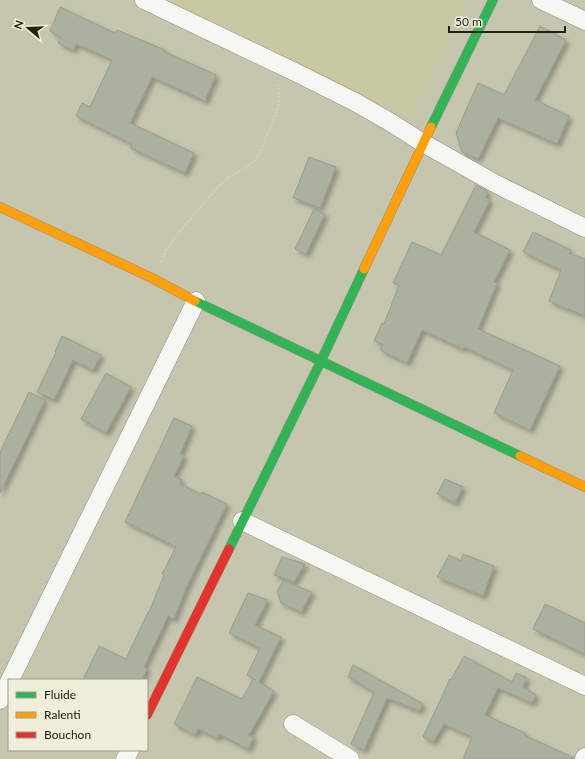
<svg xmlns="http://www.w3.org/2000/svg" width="585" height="759" viewBox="0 0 585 759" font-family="Lato,sans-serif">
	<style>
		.built { fill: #c8c8a2 }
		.building { fill: #acb09e; stroke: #9a9d8c; filter: url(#shadow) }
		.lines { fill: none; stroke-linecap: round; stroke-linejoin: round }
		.street-casing { stroke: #8f8e7d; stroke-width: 19 }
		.fast-casing { stroke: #8f8e7d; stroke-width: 10 }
		.slow-casing { stroke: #8f8e7d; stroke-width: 10 }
		.jam-casing { stroke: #8f8e7d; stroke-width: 10 }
		.path { stroke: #cdcdc6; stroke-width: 2.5; stroke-dasharray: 2 2; stroke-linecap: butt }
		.street { stroke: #f6f6f3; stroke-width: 18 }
		.fast { stroke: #30b455; stroke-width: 9 }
		.slow { stroke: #ff9f0a; stroke-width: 9 }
		.jam { stroke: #e5322d; stroke-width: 9 }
	</style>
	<defs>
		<filter id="shadow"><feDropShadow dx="3.5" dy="3.5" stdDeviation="2" flood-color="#0004"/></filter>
	</defs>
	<rect width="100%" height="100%" fill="#c6c6af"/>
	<!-- built -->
	<path class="built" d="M167 0H468L410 119Z"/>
	<!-- building -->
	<g class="building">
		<path d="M60 7 115 33 117 30 165 50V52L216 75 205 101 152 77 130 123 194 153 185 173 131 148 132 144 76 116 82 103 90 107 112 60 76 44 73 50 58 43 61 37 50 31Z"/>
		<path d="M540 26 566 40 535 100 569 116 557 144 498 118 478 159 462 152 456 133 478 83 504 95Z"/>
		<path d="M309 157 336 167 320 208 293 198Z"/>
		<path d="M476 185 488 192 485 197 490 200 474 232 510 250 494 282 497 283 478 329 560 366 530 430 494 413 513 370 464 347 463 349 422 330 407 363 380 350 383 345 374 341 382 323 384 324 399 285 393 283 412 242 441 255Z"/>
		<path d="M314 209 325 214 306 254 295 249Z"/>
		<path d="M533 232 571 250 569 253 585 259V316L549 301 561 270 523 252Z"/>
		<path d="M62 336 101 355 93 370 73 360 54 400 37 392 56 352 55 351Z"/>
		<path d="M106 373 131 387 106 433 81 419Z"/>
		<path d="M29 392 45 400 0 493V452Z"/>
		<path d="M174 418 192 426 180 454 184 456 174 476 182 480 180 484 201 494 202 492 227 504 186 588 174 619 168 616 144 667 147 669 142 680H83L99 646 126 659 148 612H149L164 575 162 574 176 547 125 522Z"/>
		<path d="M445 479 463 487 455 503 437 494Z"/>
		<path d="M463 554 494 566 483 596 437 577 449 555 461 561Z"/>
		<path d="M282 557 305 564 294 582 274 575Z"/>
		<path d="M283 581 312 592 301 612 281 603 277 591Z"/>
		<path d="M248 593 268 600 255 625 281 637 259 682 274 691 249 735 254 737 248 749 219 734 217 738 198 729 195 735 174 724 197 677 242 699 253 679 256 680 247 675 260 648 229 633Z"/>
		<path d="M545 604 585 623V654L533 629Z"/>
		<path d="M464 656 512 682 516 673 527 678 523 687 536 695 532 703 498 688 485 715 525 733 524 735 574 758V759H463L472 737 444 724 433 742 423 737 450 679 451 680Z"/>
		<path d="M353 665 423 704 419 711 387 698 364 750 351 744 374 692 348 677Z"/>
	</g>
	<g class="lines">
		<defs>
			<g id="street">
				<path d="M144 0 297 73 355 102 390 122 423 143 496 184 585 228"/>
				<path d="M541 0 585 21"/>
				<path d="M242 521 585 686"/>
				<path d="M10 680 196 301"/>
				<path d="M0 700 9 682"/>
				<path d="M293 724 350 759"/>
				<path d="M125 759 130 750"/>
				<path d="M584 759 585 757"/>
			</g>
			<g id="fast">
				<path d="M431 127 493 0"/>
				<path d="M195 301 520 456"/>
				<path d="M229 549 321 361 364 269"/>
			</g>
			<g id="slow">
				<path d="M0 207 152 278 195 301"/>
				<path d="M364 269 431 127"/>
				<path d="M520 456 585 487"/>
			</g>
			<path id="jam" d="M147 715 229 549"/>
		</defs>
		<!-- street casing -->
		<use href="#street" class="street-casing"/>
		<!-- fast casing -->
		<use href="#fast" class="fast-casing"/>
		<!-- slow casing -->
		<use href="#slow" class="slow-casing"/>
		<!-- jam casing -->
		<use href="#jam" class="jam-casing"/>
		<!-- path -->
		<path class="path" d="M161 262 166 250 181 230 214 191 228 178 244 169 256 160 262 148 275 116 279 103 278 83"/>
		<!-- street -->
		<use href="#street" class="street"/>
		<!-- fast -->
		<use href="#fast" class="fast"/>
		<!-- slow -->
		<use href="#slow" class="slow"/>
		<!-- jam -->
		<use href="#jam" class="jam"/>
	</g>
	<!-- legend -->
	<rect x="8" y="679" width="140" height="72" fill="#eeeeda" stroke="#9c9c8a"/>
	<rect x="16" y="692" width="20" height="6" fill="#30b455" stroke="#9c9c8a"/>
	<text x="44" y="699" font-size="12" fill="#212112">Fluide</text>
	<rect x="16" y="712" width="20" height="6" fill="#ff9f0a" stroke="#9c9c8a"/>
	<text x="44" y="719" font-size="12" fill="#212112">Ralenti</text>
	<rect x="16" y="732" width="20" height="6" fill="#e5322d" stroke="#9c9c8a"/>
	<text x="44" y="739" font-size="12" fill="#212112">Bouchon</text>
	<!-- north arrow -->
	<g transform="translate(28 28) rotate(289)" stroke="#eeeeda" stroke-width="3" paint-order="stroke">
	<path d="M0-3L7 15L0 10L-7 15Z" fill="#212112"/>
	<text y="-6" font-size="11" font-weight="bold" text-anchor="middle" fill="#212112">N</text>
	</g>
	<!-- scale -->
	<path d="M449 26v6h116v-6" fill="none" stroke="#212112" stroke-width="2"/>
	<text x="455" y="26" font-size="12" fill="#212112" stroke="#eeeeda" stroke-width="3" paint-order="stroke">50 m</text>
</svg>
